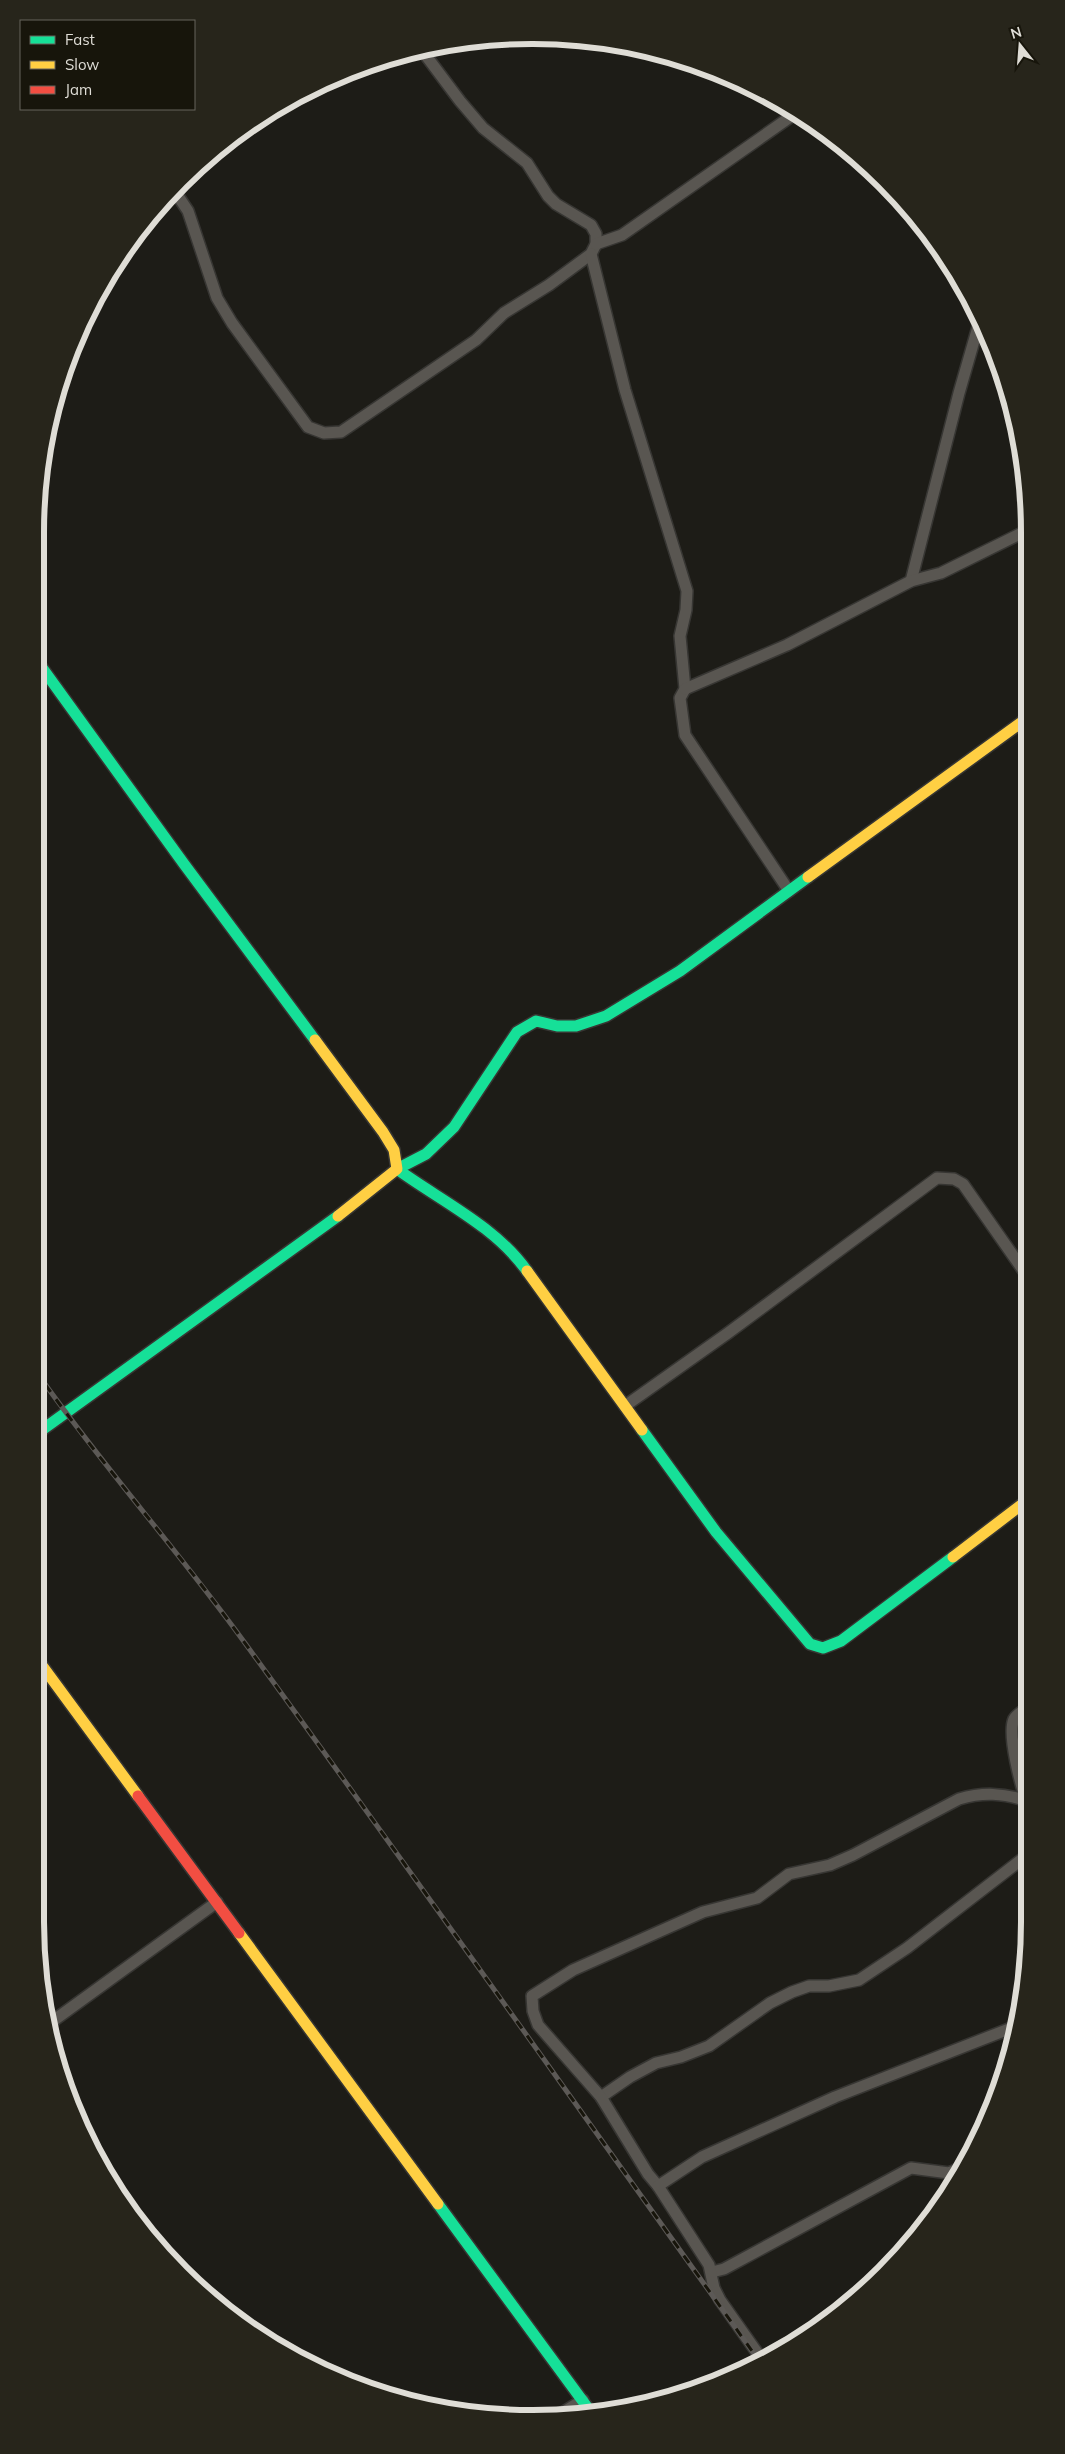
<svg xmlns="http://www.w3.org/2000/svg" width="1065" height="2454" viewBox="0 0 1065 2454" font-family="Mulish,sans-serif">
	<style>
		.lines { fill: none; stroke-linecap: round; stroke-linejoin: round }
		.street-casing { stroke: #373633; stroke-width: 14 }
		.fast-casing { stroke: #373633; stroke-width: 14 }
		.slow-casing { stroke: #373633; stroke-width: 14 }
		.jam-casing { stroke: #373633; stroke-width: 14 }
		.street { stroke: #595651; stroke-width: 11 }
		.fast { stroke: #16e098; stroke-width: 11 }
		.slow { stroke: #ffcf43; stroke-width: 11 }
		.jam { stroke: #f24e42; stroke-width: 11 }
		.rail-casing { stroke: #5c5956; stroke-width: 5 }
		.rail { stroke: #17150b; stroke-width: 3; stroke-dasharray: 9; stroke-linecap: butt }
		.rim { fill: none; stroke: #dfddd6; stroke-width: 6 }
	</style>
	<rect width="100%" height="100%" fill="#1d1c17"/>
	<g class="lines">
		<defs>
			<g id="street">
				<path d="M174 190 188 211 217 298 232 323 308 427 324 433 341 432 476 340 504 313 549 285 591 254 596 244V234L591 225 556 204 548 196 527 163 483 128 460 101 421 49"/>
				<path d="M596 244 622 235 796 113"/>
				<path d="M591 254 625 390 687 591 686 610 680 636 685 689 680 698 685 735 789 891"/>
				<path d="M911 581 959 393 980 320"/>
				<path d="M685 689 787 645 911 581 941 573 1026 531"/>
				<path d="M625 1406 728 1333 937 1178 954 1179 963 1184 1028 1277"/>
				<path d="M1028 1804C1021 1788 1007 1734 1014 1719 1017 1714 1024 1710 1029 1707"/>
				<path d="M46 2026 217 1902"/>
				<path d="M601 2097 630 2077 656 2063 681 2057 709 2046 770 2003 792 1992 809 1986H829L859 1980 907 1948 1030 1853"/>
				<path d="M658 2186 648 2174 601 2097 538 2025 533 2011 532 1996 573 1970 703 1912 757 1898 789 1874 830 1865 853 1855 959 1799C983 1792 1003 1793 1027 1801"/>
				<path d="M712 2272 724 2269 911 2168 949 2173 966 2165"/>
				<path d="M763 2361 720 2300 714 2288 709 2265 658 2186 702 2157 835 2097 1019 2025"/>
				<path d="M554 2418 583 2400"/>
			</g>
			<g id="fast">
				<path d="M35 658 184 864 315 1040"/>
				<path d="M527 1271C495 1226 441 1201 397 1169L426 1154 454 1127 517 1032 536 1021 557 1026H576L606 1016 680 971 808 877"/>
				<path d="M642 1430 716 1532 810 1644 823 1648 841 1641 953 1557"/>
				<path d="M35 1435 338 1216"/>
				<path d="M438 2204 593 2415"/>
			</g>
			<g id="slow">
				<path d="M808 877 1026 719"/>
				<path d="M315 1040 383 1132 394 1150 397 1169 338 1216"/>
				<path d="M527 1271 642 1430"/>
				<path d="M953 1557 1029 1499"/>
				<path d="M35 1656 138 1796"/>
				<path d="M239 1933 438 2204"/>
			</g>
			<path id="jam" d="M138 1796 239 1933"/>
		</defs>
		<!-- street casing -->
		<use href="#street" class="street-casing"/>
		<!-- fast casing -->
		<use href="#fast" class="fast-casing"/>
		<!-- slow casing -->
		<use href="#slow" class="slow-casing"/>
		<!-- jam casing -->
		<use href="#jam" class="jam-casing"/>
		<!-- street -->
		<use href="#street" class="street"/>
		<!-- fast -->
		<use href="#fast" class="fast"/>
		<!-- slow -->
		<use href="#slow" class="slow"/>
		<!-- jam -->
		<use href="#jam" class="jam"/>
		<defs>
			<path id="rail" d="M35 1370C100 1463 176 1548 242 1639 417 1879 587 2121 760 2362"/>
		</defs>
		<!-- rail casing -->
		<use href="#rail" class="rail-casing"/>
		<!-- rail -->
		<use href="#rail" class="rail"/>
	</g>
	<!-- crop -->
	<path d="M0 0H1065V2454H0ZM532 44H533A488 488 0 0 1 1021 532V1922A488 488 0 0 1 533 2410H532A488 488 0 0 1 44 1922V532A488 488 0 0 1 532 44Z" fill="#27251b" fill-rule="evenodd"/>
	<path class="rim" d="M532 44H533A488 488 0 0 1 1021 532V1922A488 488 0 0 1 533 2410H532A488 488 0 0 1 44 1922V532A488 488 0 0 1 532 44Z"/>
	<!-- legend -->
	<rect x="20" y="20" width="175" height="90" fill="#17150b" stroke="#67655c"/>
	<rect x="30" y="36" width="25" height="8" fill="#16e098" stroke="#67655c"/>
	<text x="65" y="45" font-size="15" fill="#dfddd6">Fast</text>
	<rect x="30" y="61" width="25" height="8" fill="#ffcf43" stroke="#67655c"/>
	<text x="65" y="70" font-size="15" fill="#dfddd6">Slow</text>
	<rect x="30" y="86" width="25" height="8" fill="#f24e42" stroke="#67655c"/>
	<text x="65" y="95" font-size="15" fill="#dfddd6">Jam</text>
	<!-- north arrow -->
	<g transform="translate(1020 45) rotate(343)" stroke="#17150b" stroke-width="4" paint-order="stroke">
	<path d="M0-4L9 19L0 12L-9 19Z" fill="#dfddd6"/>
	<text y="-8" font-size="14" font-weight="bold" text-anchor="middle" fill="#dfddd6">N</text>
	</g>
</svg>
